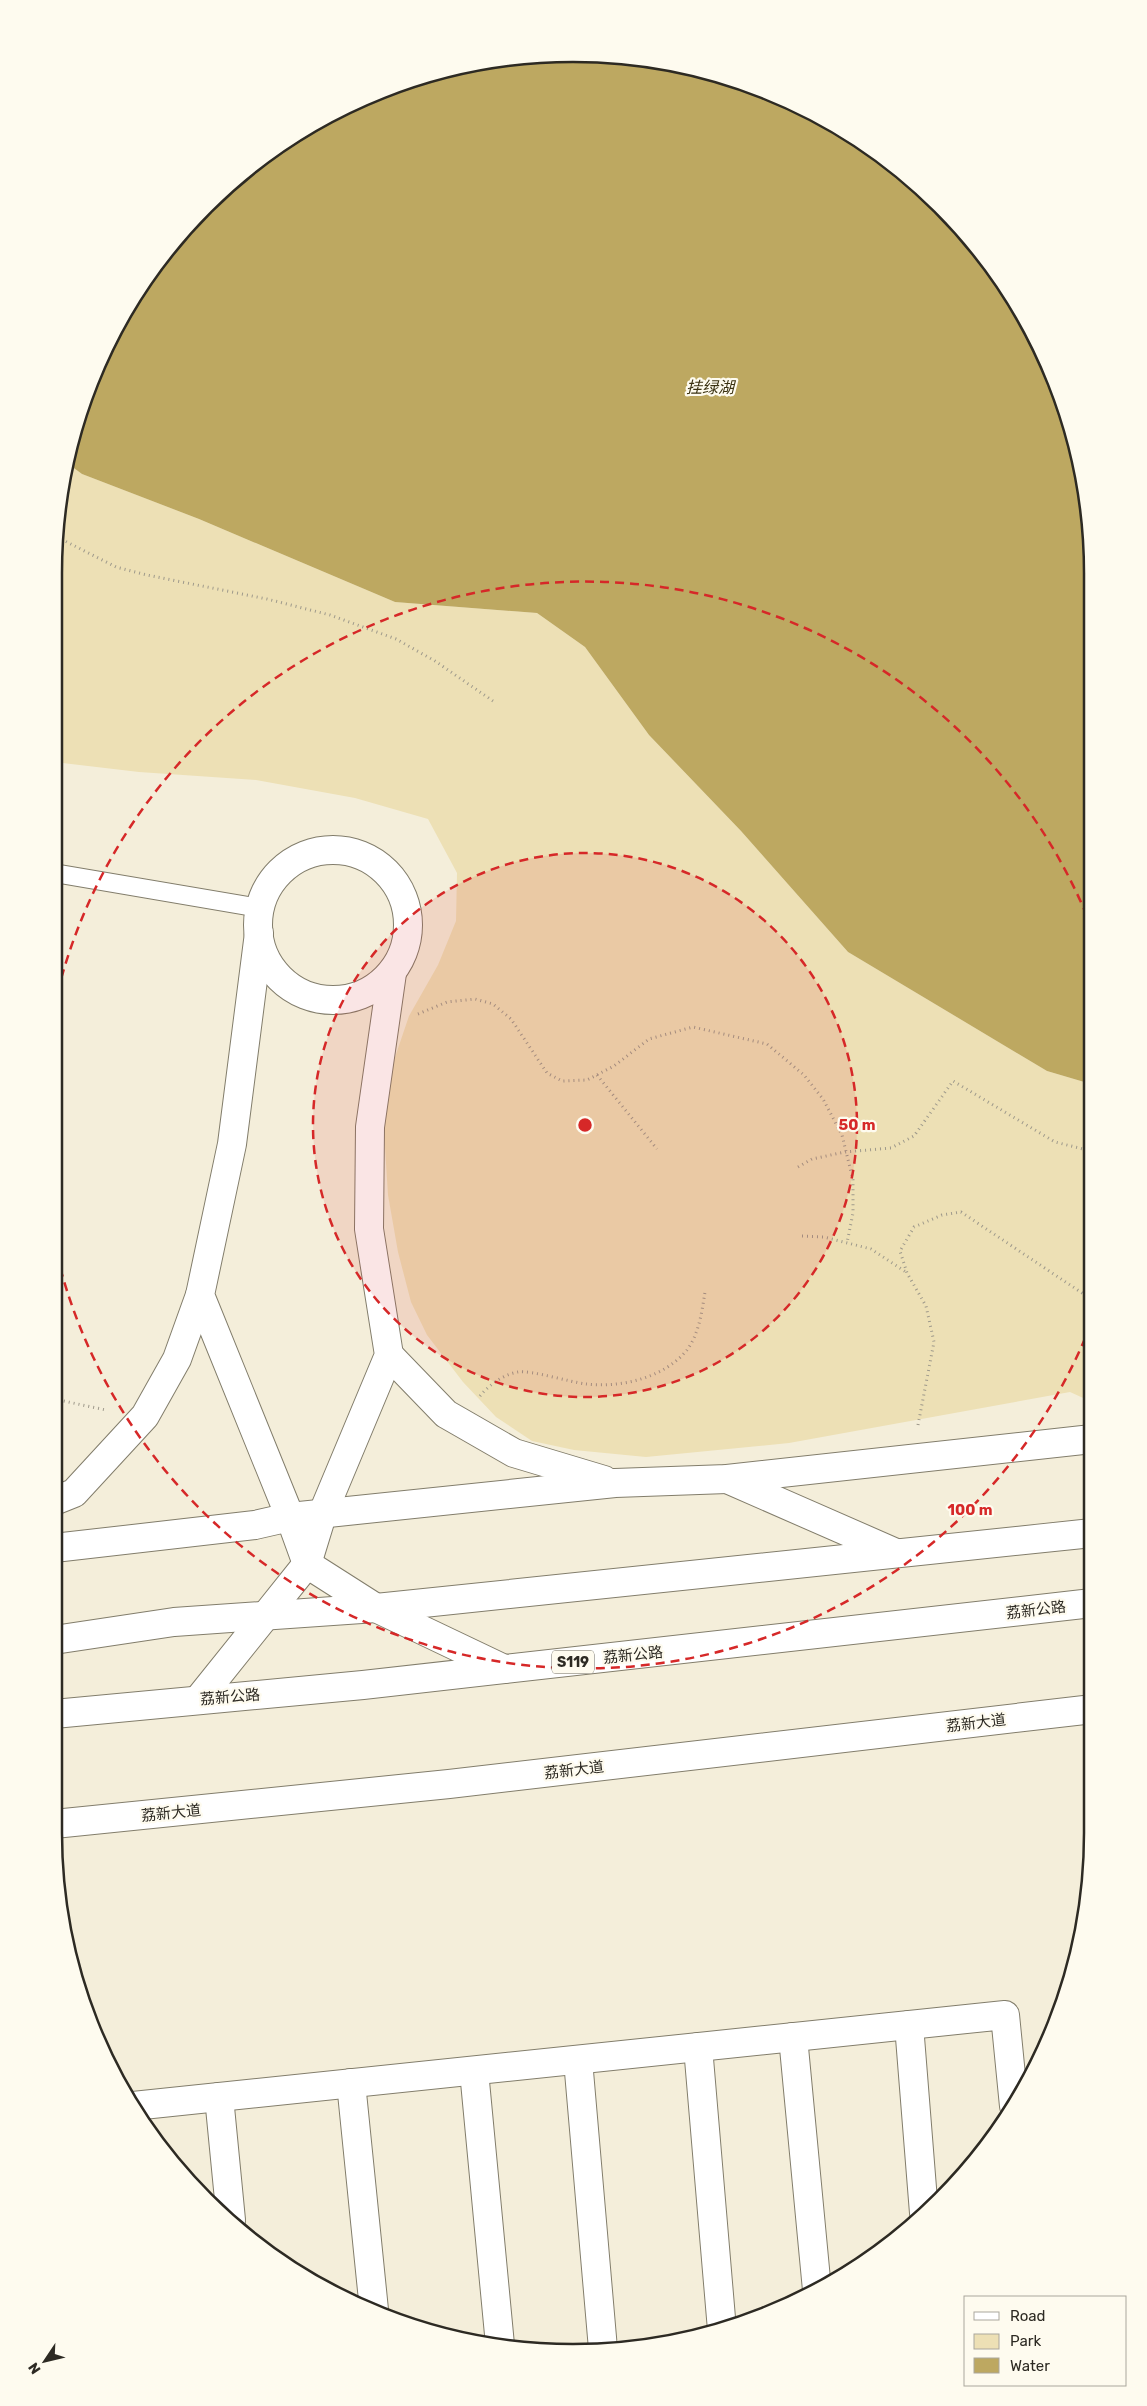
<svg xmlns="http://www.w3.org/2000/svg" width="1147" height="2406" viewBox="0 0 1147 2406" font-family="Rubik,'Noto Sans SC',sans-serif">
	<style>
		.green { fill: #ede0b5 }
		.water { fill: #bda861 }
		.lines { fill: none; stroke-linecap: round; stroke-linejoin: round }
		.lane-casing { stroke: #827d6b; stroke-width: 20 }
		.street-casing { stroke: #827d6b; stroke-width: 30 }
		.secondary-casing { stroke: #827d6b; stroke-width: 30 }
		.primary-casing { stroke: #827d6b; stroke-width: 30 }
		.path { stroke: #9e998b; stroke-width: 3; stroke-dasharray: 1 4; stroke-linecap: butt }
		.lane { stroke: #fff; stroke-width: 18 }
		.street { stroke: #fff; stroke-width: 28 }
		.secondary { stroke: #fff; stroke-width: 28 }
		.primary { stroke: #fff; stroke-width: 28 }
		.ring { fill: none; stroke: #d62828; stroke-width: 2.5; stroke-dasharray: 9 6 }
		.labels { text-anchor: middle; dominant-baseline: central; stroke-width: 4.5; stroke-linejoin: round; paint-order: stroke }
		.shield { fill: #fefbef; stroke: #6c6960; stroke-width: 1 }
		.shield-label { font-size: 14px; font-weight: bold; fill: #2d2a23 }
		.street-label { font-size: 15px; fill: #2d2a23; stroke: #fefbef }
		.water-label { font-size: 16px; font-style: italic; fill: #3b3212; stroke: #fefbef }
		.rim { fill: none; stroke: #2d2a23; stroke-width: 2.5 }
		.centre { fill: #d62828; stroke: #fefbef; stroke-width: 2.5 }
		.ring-label { font-size: 15px; text-anchor: middle; font-weight: bold; fill: #d62828; stroke: #fefbef; stroke-width: 4.5; stroke-linejoin: round; paint-order: stroke }
	</style>
	<rect width="100%" height="100%" fill="#f4eeda"/>
	<!-- green -->
	<path class="green" d="M67 463 82 474 199 519 395 602 537 613 585 647 649 735 741 831 848 952 1047 1071 1091 1084 1092 1402 1070 1392 789 1443 646 1457 574 1450 532 1441 496 1417 463 1382 427 1335 411 1302 398 1252 388 1195 384 1131 390 1072 409 1016 438 965 456 921 457 873 428 819 355 798 256 780 139 772 54 762V573L64 472Z"/>
	<!-- water -->
	<path class="water" d="M573 54 675 64 772 93 890 161 986 257 1054 374 1089 505 1091 1084 1047 1071 848 952 741 831 649 735 585 647 537 613 395 602 199 519 82 474 67 463 93 375 141 285 206 206 284 142 374 93 472 64Z"/>
	<g class="lines">
		<defs>
			<path id="lane" d="M54 873 260 908"/>
			<g id="street">
				<circle cx="333" cy="925" r="75"/>
				<path d="M259 933 232 1144 200 1295 290 1517 307 1564 376 1608 504 1669"/>
				<path d="M198 1700 307 1564 322 1515 389 1355 369 1229 370 1127 392 973"/>
				<path d="M909 2025 924 2213"/>
				<path d="M793 2037 817 2290"/>
				<path d="M698 2047 722 2330"/>
				<path d="M578 2060 603 2349"/>
				<path d="M474 2071 500 2345"/>
				<path d="M351 2083 374 2310"/>
				<path d="M219 2097 231 2220"/>
				<path d="M133 2106 1005 2015 1014 2106"/>
			</g>
			<g id="secondary">
				<path d="M389 1355 446 1414 460 1422 514 1453 604 1480"/>
				<path d="M54 1501 74 1493 145 1416 177 1359 200 1295"/>
				<path d="M54 1548 255 1525 290 1517 615 1483 727 1479 1092 1439"/>
				<path d="M54 1824 449 1784 1093 1709"/>
			</g>
			<g id="primary">
				<path d="M727 1479 896 1553"/>
				<path d="M54 1640 174 1622 376 1608 1092 1533"/>
				<path d="M54 1714 363 1685 1092 1603"/>
			</g>
		</defs>
		<!-- lane casing -->
		<use href="#lane" class="lane-casing"/>
		<!-- street casing -->
		<use href="#street" class="street-casing"/>
		<!-- secondary casing -->
		<use href="#secondary" class="secondary-casing"/>
		<!-- primary casing -->
		<use href="#primary" class="primary-casing"/>
		<!-- path -->
		<g class="path">
			<path d="M57 537 116 567 147 575 267 599 330 615 396 639 435 661 493 701"/>
			<path d="M418 1014 447 1002 475 999 493 1004 511 1019 547 1073 562 1081 587 1080 614 1066 649 1039 693 1027 767 1044 804 1075 823 1099 842 1135 853 1180V1213L847 1243"/>
			<path d="M597 1075 657 1149"/>
			<path d="M798 1167 812 1159 845 1152 891 1148 914 1136 953 1081 1055 1142 1091 1151"/>
			<path d="M802 1236 824 1237 871 1249 906 1272"/>
			<path d="M480 1396C489 1385 504 1374 518 1372 531 1370 570 1382 586 1384 621 1388 664 1378 687 1350 699 1334 702 1311 705 1292"/>
			<path d="M54 1399 106 1410"/>
			<path d="M918 1425 934 1342 926 1306 907 1273 900 1251 914 1227 942 1215 961 1212 1091 1299"/>
		</g>
		<!-- lane -->
		<use href="#lane" class="lane"/>
		<!-- street -->
		<use href="#street" class="street"/>
		<!-- secondary -->
		<use href="#secondary" class="secondary"/>
		<!-- primary -->
		<use href="#primary" class="primary"/>
	</g>
	<!-- distance rings -->
	<circle cx="585" cy="1125" r="272" fill="#d62828" fill-opacity=".12"/>
	<g class="ring">
		<circle cx="585" cy="1125" r="272"/>
		<path d="M1091 1324A544 544 0 0 1 54 1243M54 1007A544 544 0 0 1 1089 921"/>
	</g>
	<g class="labels">
		<!-- shield labels -->
		<rect class="shield" x="552" y="1650.5" width="42" height="23" rx="4"/>
		<g class="shield-label">
			<text x="573" y="1662">S119</text>
		</g>
		<!-- street labels -->
		<g class="street-label">
			<text transform="translate(1036 1610) rotate(-7)">荔新公路</text>
			<text transform="translate(633 1655) rotate(-6)">荔新公路</text>
			<text transform="translate(230 1697) rotate(-5)">荔新公路</text>
			<text transform="translate(976 1723) rotate(-7)">荔新大道</text>
			<text transform="translate(574 1770) rotate(-7)">荔新大道</text>
			<text transform="translate(171 1813) rotate(-6)">荔新大道</text>
		</g>
		<!-- water labels -->
		<g class="water-label">
			<text x="710" y="387">挂绿湖</text>
		</g>
	</g>
	<!-- crop -->
	<path d="M0 0H1147V2406H0ZM573 62H573A511 511 0 0 1 1084 573V1833A511 511 0 0 1 573 2344H573A511 511 0 0 1 62 1833V573A511 511 0 0 1 573 62Z" fill="#fefbef" fill-rule="evenodd"/>
	<path class="rim" d="M573 62H573A511 511 0 0 1 1084 573V1833A511 511 0 0 1 573 2344H573A511 511 0 0 1 62 1833V573A511 511 0 0 1 573 62Z"/>
	<circle cx="585" cy="1125" r="8" class="centre"/>
	<g class="ring-label">
		<text x="857" y="1130">50 m</text>
		<text x="970" y="1515">100 m</text>
	</g>
	<!-- legend -->
	<rect x="964" y="2296" width="162" height="90" fill="#fefbef" stroke="#aaa79d"/>
	<rect x="974" y="2312" width="25" height="8" fill="#ffffff" stroke="#aaa79d"/>
	<text x="1010" y="2321" font-size="15" fill="#2d2a23">Road</text>
	<rect x="974" y="2334" width="25" height="15" fill="#ede0b5" stroke="#aaa79d"/>
	<text x="1010" y="2346" font-size="15" fill="#2d2a23">Park</text>
	<rect x="974" y="2358" width="25" height="15" fill="#bda861" stroke="#aaa79d"/>
	<text x="1010" y="2371" font-size="15" fill="#2d2a23">Water</text>
	<!-- north arrow -->
	<g transform="translate(45 2361) rotate(235)" stroke="#fefbef" stroke-width="4" paint-order="stroke">
	<path d="M0-4L9 19L0 12L-9 19Z" fill="#2d2a23"/>
	<text y="-8" font-size="14" font-weight="bold" text-anchor="middle" fill="#2d2a23">N</text>
	</g>
</svg>
